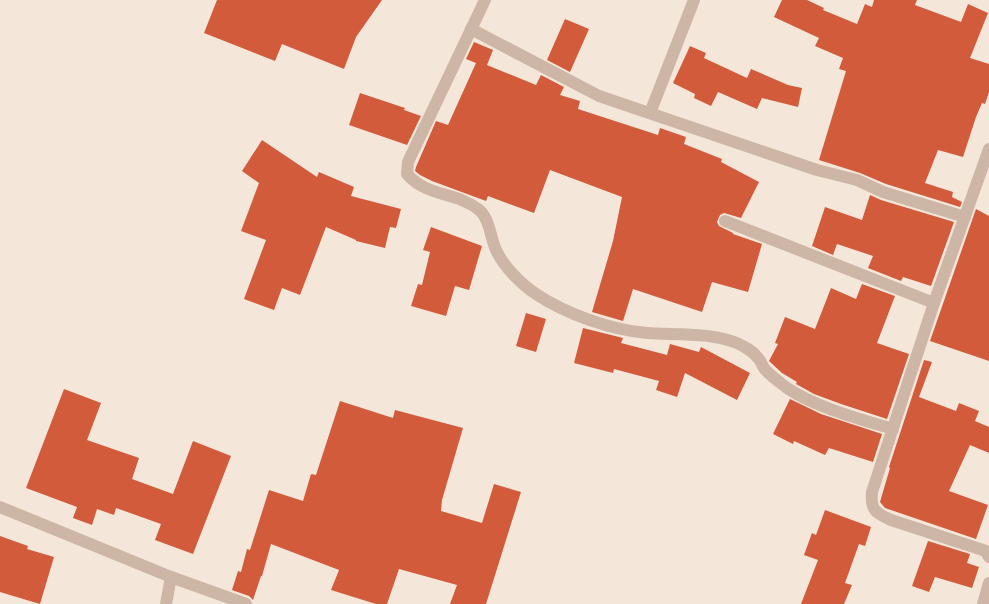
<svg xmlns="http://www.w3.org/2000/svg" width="989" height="604" viewBox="0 0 989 604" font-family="'DejaVu Sans',sans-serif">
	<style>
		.building { fill: #d25b3b }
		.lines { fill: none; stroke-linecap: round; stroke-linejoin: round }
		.minor { stroke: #cdb6a5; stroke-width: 12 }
	</style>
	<rect width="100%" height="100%" fill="#f4e7da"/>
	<!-- building -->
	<g class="building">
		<path d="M217 0H382L356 37 344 69 282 44 275 61 204 33Z"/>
		<path d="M782 0H807L824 8 823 10 857 24 865 4 872 7 874 0H917L915 5 961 22 968 4 988 13 970 58 989 64V92L985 104 982 103 976 117 963 157 938 150 925 183 953 192 952 197 962 202 960 207 886 184 860 173 819 160 846 71 839 69 843 58 815 46 819 38 774 17Z"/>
		<path d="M565 19 589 29 570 72 547 60Z"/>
		<path d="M474 42 493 50 487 65 536 85 541 75 564 87 560 95 580 101 578 109 658 135 660 128 686 137 684 144 722 159 721 162 759 182 741 218 724 213 720 215 717 222 719 226 733 233V234L762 244 748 292 712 282 702 312 633 289 623 321 592 312 613 241 622 197 550 170 534 213 488 196 486 201 432 181 420 175 415 171 416 167 436 121 448 125 476 63 466 59Z"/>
		<path d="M690 46 706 53 704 58 747 78 751 69 788 85 802 88 798 107 762 98 757 109 718 92 711 106 694 98 695 94 673 83Z"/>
		<path d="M360 93 405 108 404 110 421 116 407 145 349 125Z"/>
		<path d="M262 140 317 177 319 172 354 187 351 196 401 209 396 228 390 227 385 248 356 241V240L326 227 300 295 282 288 274 310 244 299 266 240 241 231 259 183 242 171Z"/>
		<path d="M870 195 881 200 954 222 931 286 903 277 901 281 868 268 873 256 837 244 833 255 812 246 825 207 862 220Z"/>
		<path d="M976 209 989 216V361L930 341Z"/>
		<path d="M431 227 482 246 469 290 455 286 446 316 411 306 418 284 422 285 430 252 423 250Z"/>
		<path d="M862 284 895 296 877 343 909 354 887 419 841 404 814 394 796 384 797 382 782 373 769 361 778 344 775 343 785 317 815 329 831 288 856 299Z"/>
		<path d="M526 313 546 319 536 352 516 346Z"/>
		<path d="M583 328 623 338 621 343 667 355 670 344 699 352 701 347 750 373 737 400 685 373 677 397 656 390 659 381 614 369 613 373 574 363Z"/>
		<path d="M924 360 932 362 919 397 956 411 959 403 979 411 975 421 989 427V453L970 445 949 491 988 505 976 539 885 508 880 502 890 468 889 467Z"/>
		<path d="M64 389 101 403 87 440 139 458 132 479 173 494 193 441 231 456 193 554 155 540 161 524 116 508 114 515 97 509 92 525 73 518 77 507 26 488Z"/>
		<path d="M790 399 821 414 882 434 873 462 829 448 825 455 794 441 793 444 773 434Z"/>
		<path d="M340 401 393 418 395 410 463 428 442 500 441 511 482 523 494 484 521 492 486 604H450L457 585 399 569 387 604H376L331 590 339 570 271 544 262 576H261L253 600 249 596 232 590 238 571 241 572 247 549 250 550 269 490 303 501 311 474 316 475Z"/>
		<path d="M825 510 871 527 865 546 859 544 845 583 852 585 844 604H801L818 560 804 555 812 533 816 535Z"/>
		<path d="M0 536 28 546 27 549 54 557 40 604 0 592Z"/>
		<path d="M928 541 970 554 967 563 979 567 972 588 935 577 929 592 912 586Z"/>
	</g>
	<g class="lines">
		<!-- minor -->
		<g class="minor">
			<path d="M485 0 408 162 407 174C427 197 456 192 478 209 490 218 490 237 496 250 504 267 521 284 536 294 566 314 611 330 647 333 676 335 709 332 737 343 745 347 753 351 758 358 761 361 762 365 764 368 769 375 780 382 787 388 815 407 860 419 893 429"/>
			<path d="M471 29 599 96 817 170 857 180 883 192 965 217"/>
			<path d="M650 113 694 0"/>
			<path d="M989 149 934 303 872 492C870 510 876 513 891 520L986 551 989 557"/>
			<path d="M725 221 934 303"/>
			<path d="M0 507 171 577 246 604"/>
			<path d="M166 604 171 577"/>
			<path d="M983 604 989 583"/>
		</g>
	</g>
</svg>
